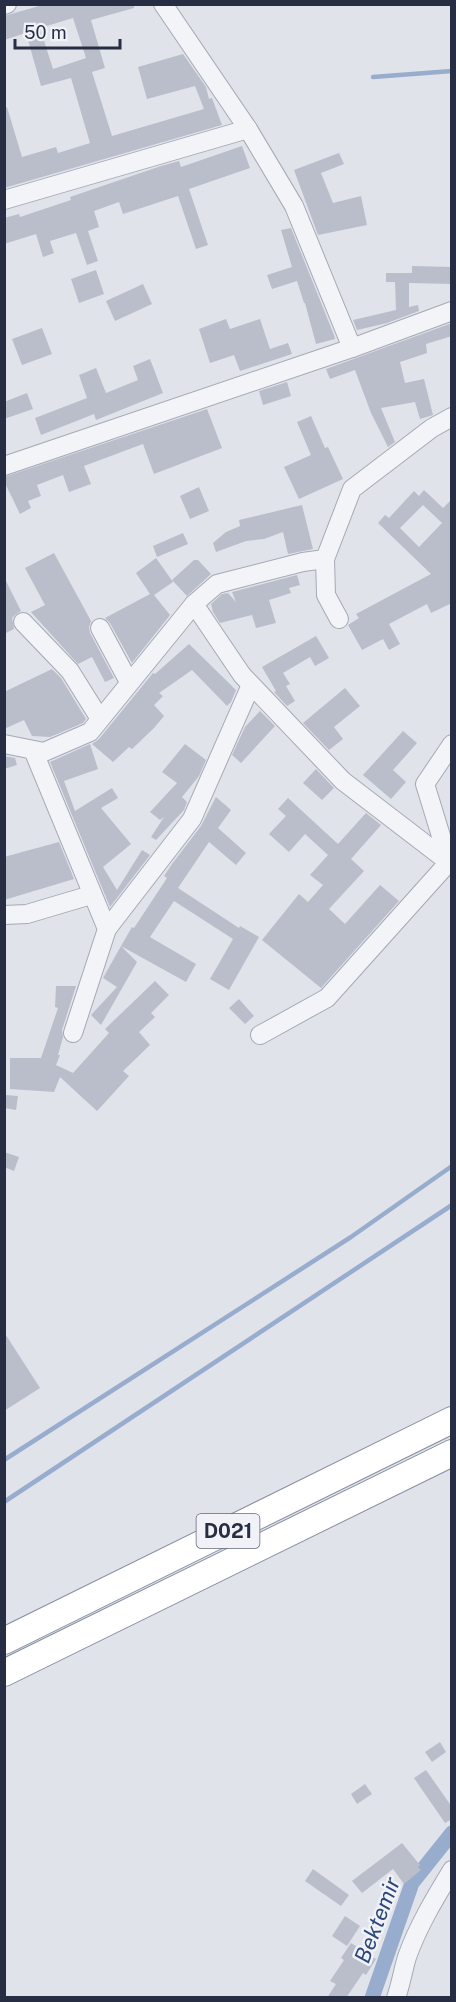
<svg xmlns="http://www.w3.org/2000/svg" width="456" height="2002" viewBox="0 0 456 2002" font-family="'Public Sans',sans-serif">
	<style>
		.lines { fill: none; stroke-linecap: round; stroke-linejoin: round }
		.stream { stroke: #98accd; stroke-width: 4.5 }
		.canal { stroke: #98accd; stroke-width: 15 }
		.building { fill: #babecb; fill-rule: evenodd }
		.minor-casing { stroke: #a5a9b5; stroke-width: 20 }
		.highway-casing { stroke: #868ea2; stroke-width: 28 }
		.minor { stroke: #f3f4f8; stroke-width: 18 }
		.highway { stroke: #fff; stroke-width: 26 }
		.labels { text-anchor: middle; dominant-baseline: central; stroke-width: 5; stroke-linejoin: round; paint-order: stroke }
		.shield { fill: #f0f2f8; stroke: #636979; stroke-width: 1.5 }
		.shield-label { font-size: 20px; font-weight: bold; fill: #272e43 }
		.water-label { font-size: 22px; font-style: italic; fill: #2d477b; stroke: #f0f2f8 }
	</style>
	<rect width="100%" height="100%" fill="#e0e3ea"/>
	<g class="lines">
		<!-- stream -->
		<g class="stream">
			<path d="M373 77 452 71"/>
			<path d="M4 1460 351 1237 452 1166"/>
			<path d="M4 1502 452 1205"/>
		</g>
		<!-- canal -->
		<path class="canal" d="M372 1998 412 1883 452 1833"/>
	</g>
	<!-- building -->
	<g class="building">
		<path d="M46 4H134V8L91 20 105 68 92 72 112 136 204 109 195 86 147 99 138 67 183 54 206 87 209 99 212 98 222 125 4 188V108L7 107 22 157 56 147 58 153 90 143 71 78 41 86 26 33 4 40V16ZM73 18 86 58 53 69 40 28Z"/>
		<path d="M242 146 250 168 189 189 208 245 196 249 178 196 123 214 119 202 94 211 99 227 88 231 98 261 87 265 76 233 50 241 54 253 43 257 36 234 4 244V218L19 214 20 217 71 200 70 197 161 166 179 161 181 167Z"/>
		<path d="M339 153 344 164 321 173 333 203 361 196 367 225 318 235 294 170Z"/>
		<path d="M291 228 334 335 335 339 316 344 305 303H304L297 281 272 289 267 275 292 267 281 230Z"/>
		<path d="M412 266 452 267V284L409 283V307L418 305 419 311 387 323 357 330 353 320 396 310 395 282H386V273H412Z"/>
		<path d="M96 270 104 294 79 303 71 279Z"/>
		<path d="M143 284 152 304 115 321 106 301Z"/>
		<path d="M226 319 230 329 260 319 270 349 288 343 292 354 240 371 234 355 210 363 199 329Z"/>
		<path d="M452 323V336L426 344 427 353 400 362 405 383 424 379 433 415 420 419 415 402 381 408 395 442 388 447 371 413 355 370 330 379 326 369Z"/>
		<path d="M42 328 52 354 22 365 12 339Z"/>
		<path d="M150 359 163 393 96 420 94 414 41 435 35 418 87 398 79 375 96 368 106 393 138 380 133 366Z"/>
		<path d="M287 382 291 396 263 405 259 391Z"/>
		<path d="M27 393 33 409 4 419V402Z"/>
		<path d="M207 409 222 448 154 474 143 444 84 466 91 484 69 492 63 475 37 485 41 496 28 501 31 508 20 514 4 481V477Z"/>
		<path d="M311 416 325 448 328 447 343 479 299 499 284 467 311 455 297 422Z"/>
		<path d="M199 487 209 511 190 519 180 496Z"/>
		<path d="M424 490 443 508 452 499V603L431 613 427 604 389 624 400 644 389 650 383 639 362 650 348 625 359 618 356 614 431 574 378 523 385 515 389 518 414 491 419 496ZM423 505 442 523 419 547 400 528Z"/>
		<path d="M302 505 313 549 288 554 283 532 264 539 246 541 216 552 213 543 226 532 240 526 239 520Z"/>
		<path d="M183 533 188 544 157 557 153 546Z"/>
		<path d="M54 553 91 621 89 627 90 633 114 678 105 682 92 657 78 664 31 612 45 605 25 568Z"/>
		<path d="M156 558 173 582 154 595 170 615 132 663 110 623 105 618 150 594 136 573Z"/>
		<path d="M194 560H198L211 574 187 596 172 580Z"/>
		<path d="M297 575 300 585 289 588 291 593 269 600 276 623 256 628 252 615 220 623 213 612 211 604 222 594 228 593 236 602 232 592Z"/>
		<path d="M4 577 21 611 16 614 12 618 14 629 4 634Z"/>
		<path d="M316 636 329 658 315 666 310 657 283 673 290 684 286 686 295 701 287 706 274 692 276 691 262 667Z"/>
		<path d="M189 644 236 690 231 702 227 706 192 670 159 693 163 696 154 705 164 716 154 728 132 749 129 747 113 762 92 744 99 739 153 673 155 674Z"/>
		<path d="M52 669 61 678 86 719 83 723 50 737 32 736 24 720 4 729V692Z"/>
		<path d="M345 688 360 706 334 727 343 739 329 750 303 723Z"/>
		<path d="M260 711 275 726 241 763 232 755 245 727Z"/>
		<path d="M403 731 417 743 393 770 406 782 391 799 363 775Z"/>
		<path d="M90 744 98 769 64 781 75 811 112 788 118 798 101 808 131 844 103 867 117 890 142 850 150 855 110 907 50 762Z"/>
		<path d="M185 744 206 760 199 776 182 797 187 802 184 810 156 840 151 837 164 817 160 820 150 812 177 783 162 772Z"/>
		<path d="M4 756 15 758 17 765 4 769Z"/>
		<path d="M316 769 334 788 322 800 303 783Z"/>
		<path d="M216 797 231 810 218 828 246 853 236 865 209 842 178 888 239 928 240 926 259 937 229 990 210 979 233 939 174 901 150 937 196 964 186 982 121 946 132 927 134 928 167 878 164 876 172 864 201 826Z"/>
		<path d="M288 798 338 844 366 813 381 825 351 859 364 871 329 909 345 924 380 885 399 901 321 988 262 940 299 894 308 902 323 885 310 875 328 855 305 834 289 852 269 834 286 816 278 809Z"/>
		<path d="M59 842 74 879 4 900V857Z"/>
		<path d="M121 946 137 962 101 1025 91 1015 117 987 103 978Z"/>
		<path d="M155 981 169 995 151 1013 155 1017 139 1032 150 1045 123 1071 129 1076 97 1111 60 1077 54 1092 10 1089V1058H41L58 1008 55 1007 56 986H76L62 1030 63 1037 58 1055H60L56 1065 73 1073 109 1033 105 1029Z"/>
		<path d="M239 999 254 1016 245 1024 229 1008Z"/>
		<path d="M6 1095 18 1096 16 1110 5 1108Z"/>
		<path d="M4 1152 19 1157 14 1171 4 1167Z"/>
		<path d="M4 1332 40 1388 4 1411Z"/>
		<path d="M440 1742 446 1752 432 1762 425 1752Z"/>
		<path d="M426 1770 452 1807V1819L445 1823 414 1778Z"/>
		<path d="M365 1784 372 1794 357 1804 351 1794Z"/>
		<path d="M402 1843 420 1865 418 1867 421 1870 404 1884 393 1869 362 1893 352 1881Z"/>
		<path d="M313 1869 349 1895 341 1906 305 1881Z"/>
		<path d="M345 1916 360 1926 347 1946 332 1936Z"/>
		<path d="M351 1943 376 1959 366 1975 363 1973 346 1998H327L336 1984 330 1981 344 1960 341 1958Z"/>
	</g>
	<g class="lines">
		<defs>
			<g id="minor">
				<path d="M163 4 248 129 294 206 352 348"/>
				<path d="M4 5 7 4"/>
				<path d="M4 200 248 129"/>
				<path d="M4 466 352 348 452 311"/>
				<path d="M325 559 326 595 339 619"/>
				<path d="M194 604 242 675 343 781 450 863"/>
				<path d="M23 622 70 671 100 719"/>
				<path d="M100 628 129 682"/>
				<path d="M4 744 44 752 90 732 194 604 217 584 303 562 325 559 352 489 432 428 452 417"/>
				<path d="M33 750 107 929 73 1033"/>
				<path d="M4 915 27 914 91 895"/>
				<path d="M107 929 192 819 251 685"/>
				<path d="M260 1035 327 998 449 862 425 784 452 744"/>
				<path d="M396 1998C401 1984 403 1970 407 1957 418 1926 435 1898 452 1870"/>
			</g>
			<g id="highway">
				<path d="M4 1641 452 1420"/>
				<path d="M4 1673 452 1453"/>
			</g>
		</defs>
		<!-- minor casing -->
		<use href="#minor" class="minor-casing"/>
		<!-- highway casing -->
		<use href="#highway" class="highway-casing"/>
		<!-- minor -->
		<use href="#minor" class="minor"/>
		<!-- highway -->
		<use href="#highway" class="highway"/>
	</g>
	<g class="labels">
		<!-- shield labels -->
		<rect class="shield" x="196.5" y="1514" width="63" height="34" rx="4.5"/>
		<g class="shield-label">
			<text x="228" y="1531">D021</text>
		</g>
		<!-- water labels -->
		<g class="water-label">
			<text transform="translate(377 1920) rotate(-69)">Bektemir</text>
		</g>
	</g>
	<!-- border -->
	<rect width="456" height="2002" fill="none" stroke="#272e43" stroke-width="12"/>
	<!-- scale -->
	<path d="M15 39v9h105v-9" fill="none" stroke="#272e43" stroke-width="3"/>
	<text x="24" y="39" font-size="18" fill="#272e43" stroke="#f0f2f8" stroke-width="4.5" paint-order="stroke">50 m</text>
</svg>
